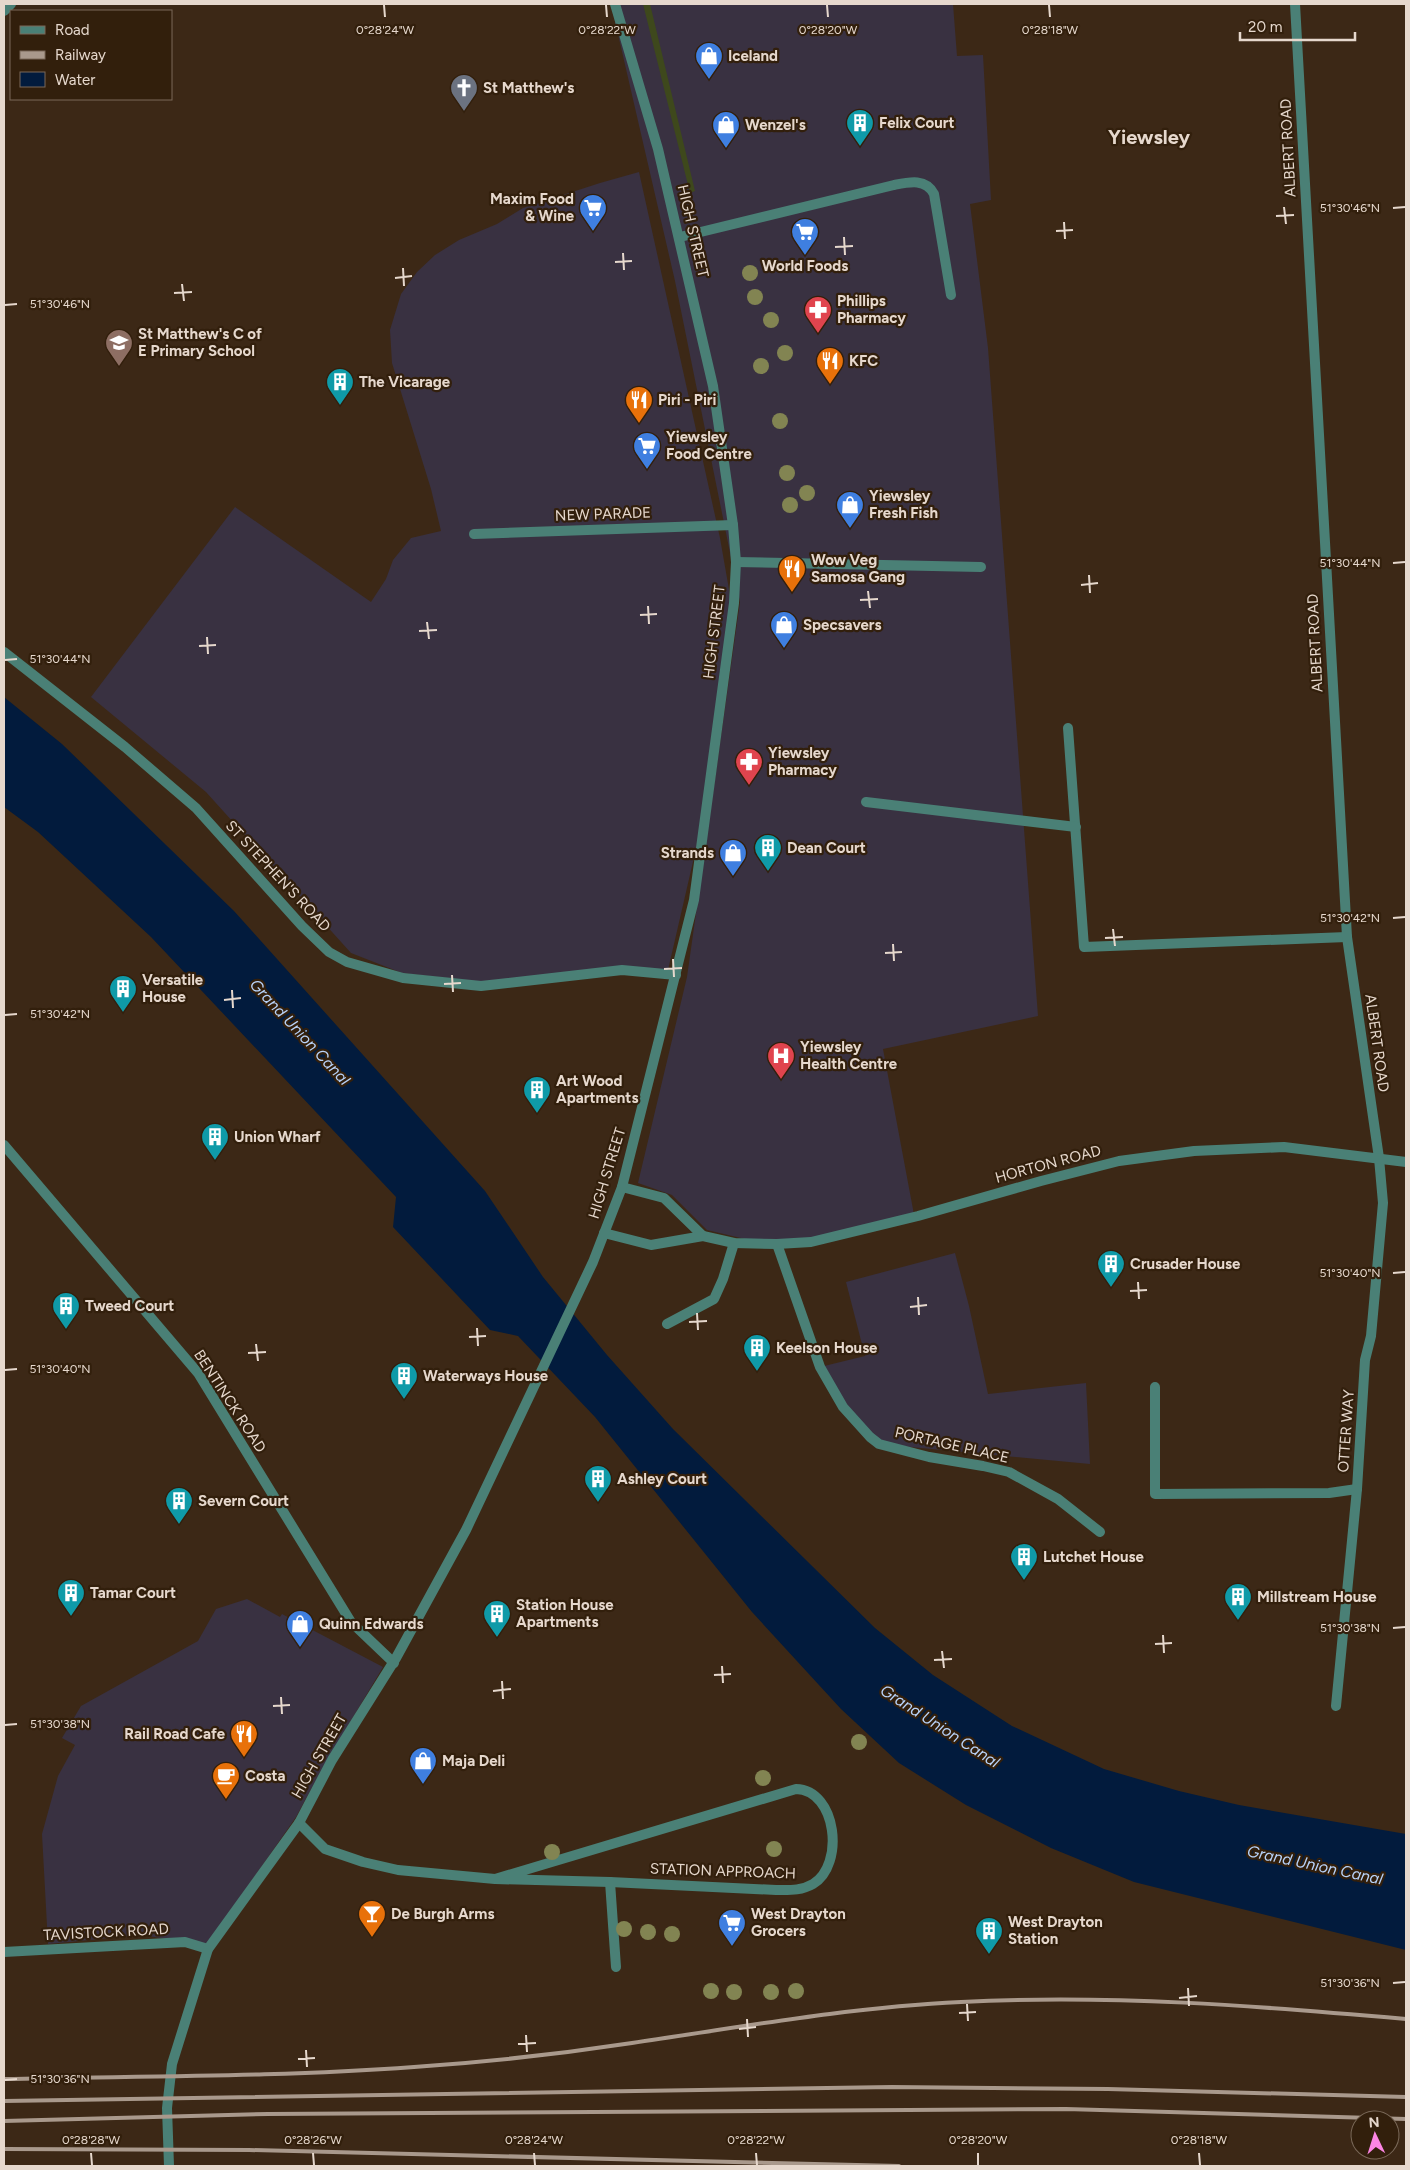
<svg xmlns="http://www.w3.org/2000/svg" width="1410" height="2170" viewBox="0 0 1410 2170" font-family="Figtree,sans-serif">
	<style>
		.commercial { fill: #393141 }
		.green { fill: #3e481c }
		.water { fill: #021b3d }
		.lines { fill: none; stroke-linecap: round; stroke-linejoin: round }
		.service { stroke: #4a8076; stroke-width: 10 }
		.minor { stroke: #4a8076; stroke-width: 10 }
		.tertiary { stroke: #4a8076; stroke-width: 10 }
		.rail { stroke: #a9998c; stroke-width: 4 }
		.tree { fill: #828452 }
		.ticks { fill: none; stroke: #e6d8cd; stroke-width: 2 }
		.labels { text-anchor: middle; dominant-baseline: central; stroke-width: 4.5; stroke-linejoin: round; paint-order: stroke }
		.poi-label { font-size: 15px; font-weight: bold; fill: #e6d8cd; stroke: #321f0c; text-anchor: start }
		.street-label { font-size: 15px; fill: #e6d8cd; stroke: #321f0c }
		.water-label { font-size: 16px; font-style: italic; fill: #b8d3fa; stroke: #321f0c }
		.district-label { font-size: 20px; font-weight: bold; fill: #e6d8cd; stroke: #321f0c }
		.ticks-label { font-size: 12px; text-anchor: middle; fill: #e6d8cd; stroke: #321f0c; stroke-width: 4.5; stroke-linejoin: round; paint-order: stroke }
	</style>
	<rect width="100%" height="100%" fill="#3c2816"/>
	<!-- commercial -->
	<g class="commercial">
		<path d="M611 4H953L957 56 983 55 991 200 970 204 988 348 1038 1016 883 1049 915 1220 775 1246 707 1230 672 1195 638 1183 687 977 740 602 675 281Z"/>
		<path d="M639 172 720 538 731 601 698 840 668 970 482 982 402 973 351 953 206 792 91 697 235 507 371 602 386 579 393 560 411 538 441 531 431 489 392 363 390 330 401 294 417 272 435 255 459 240 497 224 523 208 600 183Z"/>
		<path d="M955 1253 969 1306 988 1394 1086 1383 1090 1464 879 1444 870 1437 820 1367 865 1356 846 1282Z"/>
		<path d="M247 1599 280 1617 282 1614 383 1667 321 1771 296 1817 207 1945 141 1935 48 1944 42 1834 58 1776 75 1745 62 1738 81 1706 198 1641 216 1609Z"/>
	</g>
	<!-- green -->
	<path class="green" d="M643 4H650L695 191 690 193Z"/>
	<!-- water -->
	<path class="water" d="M4 697 62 744 234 911 485 1191 543 1277 607 1355 673 1429 875 1628 933 1675 1012 1726 1104 1769 1179 1791 1239 1805 1406 1834V1950L1134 1882 1051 1848 966 1805 899 1763 841 1709 752 1612 595 1417 518 1336 490 1330 393 1227 396 1197 151 937 38 832 4 807Z"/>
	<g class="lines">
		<!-- service -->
		<g class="service">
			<path d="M680 237 894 185C909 182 926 178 934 194L951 295"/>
			<path d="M474 534 733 525"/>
			<path d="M736 562 981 567"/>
			<path d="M1068 728 1084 947 1347 937"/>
			<path d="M866 802 1076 827"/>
			<path d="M777 1244 820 1367 843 1407 870 1437 879 1444 929 1457 983 1466 1009 1472 1058 1499 1100 1532"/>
			<path d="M667 1324 714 1299 723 1279 734 1243"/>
			<path d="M1155 1387V1494L1329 1493 1357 1489"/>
			<path d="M610 1882 616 1967"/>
		</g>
		<!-- minor -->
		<g class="minor">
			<path d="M1295 4 1347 937 1379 1158 1383 1203 1371 1336 1365 1360 1357 1489 1336 1706"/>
			<path d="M4 11 11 4"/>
			<path d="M4 652 125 747 196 808 302 926 329 952 347 962 403 978 481 986 622 970 676 975"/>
			<path d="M4 1145 198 1373 351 1622 394 1663"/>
			<path d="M299 1823 325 1849 363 1862 398 1870 495 1879 610 1882 776 1890C789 1890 801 1891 813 1884 845 1865 837 1790 796 1789L495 1879"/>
			<path d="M4 1952 185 1942 208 1949"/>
		</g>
		<!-- tertiary -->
		<g class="tertiary">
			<path d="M622 1187 664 1198 703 1236"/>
			<path d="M604 1233 651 1245 703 1236 734 1243 777 1244 811 1242 918 1216 1041 1181 1119 1161 1194 1151 1284 1147 1406 1162"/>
			<path d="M169 2166 167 2108 172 2064 208 1949 299 1823 332 1760 396 1658 466 1530 593 1262 622 1187 694 900 734 603 736 562 733 525 713 386 658 149 615 4"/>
		</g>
		<!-- rail -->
		<g class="rail">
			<path d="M4 2079C139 2076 279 2077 414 2067 486 2062 560 2054 632 2043 741 2027 851 2007 961 2002 1110 1994 1258 2006 1406 2019"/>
			<path d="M4 2101 892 2087 1108 2089 1406 2097"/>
			<path d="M4 2121 268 2114 1066 2109 1406 2119"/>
			<path d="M4 2149 249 2150 899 2166"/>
		</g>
	</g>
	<!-- trees -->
	<g class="tree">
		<circle cx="750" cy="273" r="8"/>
		<circle cx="755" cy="297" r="8"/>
		<circle cx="771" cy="320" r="8"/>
		<circle cx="785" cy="353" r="8"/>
		<circle cx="761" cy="366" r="8"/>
		<circle cx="780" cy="421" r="8"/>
		<circle cx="787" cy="473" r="8"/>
		<circle cx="807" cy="493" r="8"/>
		<circle cx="790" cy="505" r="8"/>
		<circle cx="859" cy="1742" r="8"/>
		<circle cx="763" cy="1778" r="8"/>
		<circle cx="774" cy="1849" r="8"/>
		<circle cx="552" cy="1852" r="8"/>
		<circle cx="624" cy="1929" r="8"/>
		<circle cx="648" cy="1932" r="8"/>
		<circle cx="672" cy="1934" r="8"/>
		<circle cx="711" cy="1991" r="8"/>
		<circle cx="796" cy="1991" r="8"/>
		<circle cx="734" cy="1992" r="8"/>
		<circle cx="771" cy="1992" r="8"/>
	</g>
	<!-- ticks -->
	<path class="ticks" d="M384 5 385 17M606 5 607 17M827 5 828 17M1049 5 1050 17M1284 207 1286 224M1393 208 1405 207M1276 216 1294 215M1064 222 1065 239M1056 231 1073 230M844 237 845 255M835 247 853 246M623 253 624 270M615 262 632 261M403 268 404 286M395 278 412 276M182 284 184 301M174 293 192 292M5 305 17 304M1393 563 1405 562M1089 575 1090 593M1081 585 1098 583M868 591 870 608M860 600 878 599M648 606 649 624M640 615 657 614M427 622 429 639M419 631 437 630M207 637 208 654M199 646 216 645M5 660 17 659M1393 918 1405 917M1113 929 1115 946M1105 938 1123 937M893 944 894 961M885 953 902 952M673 959 674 977M664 969 682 968M452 975 453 992M444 984 461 983M232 990 233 1008M224 1000 241 998M5 1015 17 1014M1393 1273 1405 1272M1138 1282 1139 1299M1130 1291 1147 1290M918 1297 919 1315M910 1307 927 1305M697 1313 698 1330M689 1322 707 1321M477 1328 478 1346M469 1337 486 1336M256 1344 258 1361M248 1353 266 1352M5 1370 17 1369M1393 1628 1405 1627M1163 1635 1164 1653M1155 1644 1172 1643M942 1651 944 1668M934 1660 952 1659M722 1666 723 1683M714 1675 731 1674M502 1681 503 1699M493 1691 511 1689M281 1697 282 1714M273 1706 290 1705M5 1725 17 1724M1393 1983 1405 1982M1188 1988 1189 2006M1179 1998 1197 1996M967 2004 968 2021M959 2013 976 2012M747 2019 748 2037M739 2029 756 2027M526 2035 527 2052M518 2044 536 2043M306 2050 307 2067M298 2059 315 2058M5 2080 17 2079M91 2153 92 2165M313 2153 314 2165M534 2153 535 2165M756 2153 757 2165M978 2153V2165M1199 2153 1200 2165"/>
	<!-- icons -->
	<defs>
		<symbol id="shop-pin" viewBox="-11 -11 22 30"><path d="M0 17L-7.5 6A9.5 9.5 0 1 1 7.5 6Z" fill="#3f7fe0" stroke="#321f0c"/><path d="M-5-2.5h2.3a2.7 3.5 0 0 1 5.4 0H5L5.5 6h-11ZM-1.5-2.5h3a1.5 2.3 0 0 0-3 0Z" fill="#fff"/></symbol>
		<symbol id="church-pin" viewBox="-11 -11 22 30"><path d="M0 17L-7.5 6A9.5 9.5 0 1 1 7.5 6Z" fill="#6b7280" stroke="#321f0c"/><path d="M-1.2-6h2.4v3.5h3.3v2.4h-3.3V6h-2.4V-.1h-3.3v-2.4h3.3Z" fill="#fff"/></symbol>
		<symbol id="building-pin" viewBox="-11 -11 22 30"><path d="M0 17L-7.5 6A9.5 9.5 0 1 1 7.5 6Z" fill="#0f9aa8" stroke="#321f0c"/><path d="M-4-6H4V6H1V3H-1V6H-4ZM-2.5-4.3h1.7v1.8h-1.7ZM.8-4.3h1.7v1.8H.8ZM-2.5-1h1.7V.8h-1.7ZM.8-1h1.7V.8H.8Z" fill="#fff"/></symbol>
		<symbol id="supermarket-pin" viewBox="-11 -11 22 30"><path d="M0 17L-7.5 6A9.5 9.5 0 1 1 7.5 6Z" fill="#3f7fe0" stroke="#321f0c"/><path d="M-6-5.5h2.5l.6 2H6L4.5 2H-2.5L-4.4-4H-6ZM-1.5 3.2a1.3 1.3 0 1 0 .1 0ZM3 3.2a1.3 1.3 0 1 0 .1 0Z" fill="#fff"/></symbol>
		<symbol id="pharmacy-pin" viewBox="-11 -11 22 30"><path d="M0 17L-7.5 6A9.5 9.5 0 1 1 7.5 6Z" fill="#e0444e" stroke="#321f0c"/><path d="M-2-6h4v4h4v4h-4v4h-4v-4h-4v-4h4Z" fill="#fff"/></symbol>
		<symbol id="school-pin" viewBox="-11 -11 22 30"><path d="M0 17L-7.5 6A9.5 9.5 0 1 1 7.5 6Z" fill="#8d6e63" stroke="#321f0c"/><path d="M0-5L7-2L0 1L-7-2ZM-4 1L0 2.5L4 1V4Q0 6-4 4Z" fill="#fff"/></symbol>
		<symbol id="restaurant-pin" viewBox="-11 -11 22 30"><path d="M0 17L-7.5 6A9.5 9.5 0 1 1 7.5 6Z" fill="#e8710a" stroke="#321f0c"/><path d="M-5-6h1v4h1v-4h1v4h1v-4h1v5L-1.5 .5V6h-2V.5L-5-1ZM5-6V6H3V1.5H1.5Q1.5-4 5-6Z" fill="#fff"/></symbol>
		<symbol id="hospital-pin" viewBox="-11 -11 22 30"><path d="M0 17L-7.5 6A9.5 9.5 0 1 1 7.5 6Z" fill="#e0444e" stroke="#321f0c"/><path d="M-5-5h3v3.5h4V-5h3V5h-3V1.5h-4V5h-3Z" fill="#fff"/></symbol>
		<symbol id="cafe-pin" viewBox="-11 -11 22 30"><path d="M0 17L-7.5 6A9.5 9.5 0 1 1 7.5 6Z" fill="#e8710a" stroke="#321f0c"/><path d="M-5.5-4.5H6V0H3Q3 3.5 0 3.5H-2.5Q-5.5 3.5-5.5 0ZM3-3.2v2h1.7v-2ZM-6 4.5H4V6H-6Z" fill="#fff"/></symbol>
		<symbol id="bar-pin" viewBox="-11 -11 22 30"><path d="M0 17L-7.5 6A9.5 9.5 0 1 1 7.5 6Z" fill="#e8710a" stroke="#321f0c"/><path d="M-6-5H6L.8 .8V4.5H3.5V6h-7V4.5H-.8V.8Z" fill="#fff"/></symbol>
	</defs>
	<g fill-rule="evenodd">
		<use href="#shop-pin" x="693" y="40" width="32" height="43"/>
		<use href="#church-pin" x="448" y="72" width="32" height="43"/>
		<use href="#building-pin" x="844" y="107" width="32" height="43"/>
		<use href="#shop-pin" x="710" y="109" width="32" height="43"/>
		<use href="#supermarket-pin" x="577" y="192" width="32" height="43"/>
		<use href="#supermarket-pin" x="789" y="216" width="32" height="43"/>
		<use href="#pharmacy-pin" x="802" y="294" width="32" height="43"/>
		<use href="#school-pin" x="103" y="327" width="32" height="43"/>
		<use href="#restaurant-pin" x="814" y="345" width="32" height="43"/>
		<use href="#building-pin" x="324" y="366" width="32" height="43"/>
		<use href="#restaurant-pin" x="623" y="384" width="32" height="43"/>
		<use href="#supermarket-pin" x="631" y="430" width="32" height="43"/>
		<use href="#shop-pin" x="834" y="489" width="32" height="43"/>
		<use href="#restaurant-pin" x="776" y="553" width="32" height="43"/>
		<use href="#shop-pin" x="768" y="609" width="32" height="43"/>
		<use href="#pharmacy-pin" x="733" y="746" width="32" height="43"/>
		<use href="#building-pin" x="752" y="832" width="32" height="43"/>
		<use href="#shop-pin" x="717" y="837" width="32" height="43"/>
		<use href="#building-pin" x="107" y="973" width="32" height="43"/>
		<use href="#hospital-pin" x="765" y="1040" width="32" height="43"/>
		<use href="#building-pin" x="521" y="1074" width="32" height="43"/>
		<use href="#building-pin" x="199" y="1121" width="32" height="43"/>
		<use href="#building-pin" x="1095" y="1248" width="32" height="43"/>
		<use href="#building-pin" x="50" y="1290" width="32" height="43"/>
		<use href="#building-pin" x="741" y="1332" width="32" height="43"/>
		<use href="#building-pin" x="388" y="1360" width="32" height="43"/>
		<use href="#building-pin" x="582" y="1463" width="32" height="43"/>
		<use href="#building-pin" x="163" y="1485" width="32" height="43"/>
		<use href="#building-pin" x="1008" y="1541" width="32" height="43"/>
		<use href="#building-pin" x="55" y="1577" width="32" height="43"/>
		<use href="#building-pin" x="1222" y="1581" width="32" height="43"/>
		<use href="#building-pin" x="481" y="1598" width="32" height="43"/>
		<use href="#shop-pin" x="284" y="1608" width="32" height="43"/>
		<use href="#restaurant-pin" x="228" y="1718" width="32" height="43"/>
		<use href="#shop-pin" x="407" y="1745" width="32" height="43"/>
		<use href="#cafe-pin" x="210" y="1760" width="32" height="43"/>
		<use href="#bar-pin" x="356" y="1898" width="32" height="43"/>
		<use href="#supermarket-pin" x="716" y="1907" width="32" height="43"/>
		<use href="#building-pin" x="973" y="1915" width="32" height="43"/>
	</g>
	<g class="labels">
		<!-- poi labels -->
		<g class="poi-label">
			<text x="728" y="56">Iceland</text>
			<text x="483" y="88">St Matthew's</text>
			<text x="879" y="123">Felix Court</text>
			<text x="745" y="125">Wenzel's</text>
			<text x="574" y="199" text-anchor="end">Maxim Food<tspan x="574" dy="17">&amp; Wine</tspan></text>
			<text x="805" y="266" text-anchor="middle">World Foods</text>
			<text x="837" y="301">Phillips<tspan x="837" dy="17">Pharmacy</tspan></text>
			<text x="138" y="334">St Matthew's C of<tspan x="138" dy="17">E Primary School</tspan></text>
			<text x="849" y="361">KFC</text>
			<text x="359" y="382">The Vicarage</text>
			<text x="658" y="400">Piri - Piri</text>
			<text x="666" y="437">Yiewsley<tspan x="666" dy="17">Food Centre</tspan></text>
			<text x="869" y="496">Yiewsley<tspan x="869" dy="17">Fresh Fish</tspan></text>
			<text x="811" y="560">Wow Veg<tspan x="811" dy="17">Samosa Gang</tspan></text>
			<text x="803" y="625">Specsavers</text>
			<text x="768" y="753">Yiewsley<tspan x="768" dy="17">Pharmacy</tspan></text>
			<text x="787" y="848">Dean Court</text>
			<text x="714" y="853" text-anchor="end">Strands</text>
			<text x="142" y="980">Versatile<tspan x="142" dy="17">House</tspan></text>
			<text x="800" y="1047">Yiewsley<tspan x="800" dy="17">Health Centre</tspan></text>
			<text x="556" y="1081">Art Wood<tspan x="556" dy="17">Apartments</tspan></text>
			<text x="234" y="1137">Union Wharf</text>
			<text x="1130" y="1264">Crusader House</text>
			<text x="85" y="1306">Tweed Court</text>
			<text x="776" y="1348">Keelson House</text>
			<text x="423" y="1376">Waterways House</text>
			<text x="617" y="1479">Ashley Court</text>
			<text x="198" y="1501">Severn Court</text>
			<text x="1043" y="1557">Lutchet House</text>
			<text x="90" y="1593">Tamar Court</text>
			<text x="1257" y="1597">Millstream House</text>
			<text x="516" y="1605">Station House<tspan x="516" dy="17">Apartments</tspan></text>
			<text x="319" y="1624">Quinn Edwards</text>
			<text x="225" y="1734" text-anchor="end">Rail Road Cafe</text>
			<text x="442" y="1761">Maja Deli</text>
			<text x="245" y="1776">Costa</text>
			<text x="391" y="1914">De Burgh Arms</text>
			<text x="751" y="1914">West Drayton<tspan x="751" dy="17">Grocers</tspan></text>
			<text x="1008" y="1922">West Drayton<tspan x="1008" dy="17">Station</tspan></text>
		</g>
		<!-- street labels -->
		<g class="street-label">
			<text transform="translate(1288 148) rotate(-93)">ALBERT ROAD</text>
			<text transform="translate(693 231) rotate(77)">HIGH STREET</text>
			<text transform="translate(603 514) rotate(-2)">NEW PARADE</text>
			<text transform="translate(714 632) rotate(-83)">HIGH STREET</text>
			<text transform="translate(1315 643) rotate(-93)">ALBERT ROAD</text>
			<text transform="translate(278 876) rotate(47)">ST STEPHEN'S ROAD</text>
			<text transform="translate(1377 1043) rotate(82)">ALBERT ROAD</text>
			<text transform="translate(1048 1164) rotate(-15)">HORTON ROAD</text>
			<text transform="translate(607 1173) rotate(-73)">HIGH STREET</text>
			<text transform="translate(230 1401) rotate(57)">BENTINCK ROAD</text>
			<text transform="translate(1346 1431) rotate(-86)">OTTER WAY</text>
			<text transform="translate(952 1445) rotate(13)">PORTAGE PLACE</text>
			<text transform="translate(319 1756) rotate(-60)">HIGH STREET</text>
			<text transform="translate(723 1871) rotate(2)">STATION APPROACH</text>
			<text transform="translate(106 1932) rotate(-3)">TAVISTOCK ROAD</text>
		</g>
		<!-- water labels -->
		<g class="water-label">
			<text transform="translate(300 1032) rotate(47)">Grand Union Canal</text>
			<text transform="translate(940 1726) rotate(33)">Grand Union Canal</text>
			<text transform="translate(1315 1865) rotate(12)">Grand Union Canal</text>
		</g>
		<!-- district labels -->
		<g class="district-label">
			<text x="1149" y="137">Yiewsley</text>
		</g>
	</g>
	<g class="ticks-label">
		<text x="385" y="34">0°28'24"W</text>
		<text x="607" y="34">0°28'22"W</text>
		<text x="828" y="34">0°28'20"W</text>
		<text x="1050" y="34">0°28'18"W</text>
		<text x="1350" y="212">51°30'46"N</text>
		<text x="60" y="308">51°30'46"N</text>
		<text x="1350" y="567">51°30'44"N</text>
		<text x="60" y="663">51°30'44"N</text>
		<text x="1350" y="922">51°30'42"N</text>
		<text x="60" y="1018">51°30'42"N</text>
		<text x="1350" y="1277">51°30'40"N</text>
		<text x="60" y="1373">51°30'40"N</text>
		<text x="1350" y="1632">51°30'38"N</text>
		<text x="60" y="1728">51°30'38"N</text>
		<text x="1350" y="1987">51°30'36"N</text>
		<text x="60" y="2083">51°30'36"N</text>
		<text x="91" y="2144">0°28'28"W</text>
		<text x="313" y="2144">0°28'26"W</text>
		<text x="534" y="2144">0°28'24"W</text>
		<text x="756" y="2144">0°28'22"W</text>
		<text x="978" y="2144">0°28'20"W</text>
		<text x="1199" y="2144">0°28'18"W</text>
	</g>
	<!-- border -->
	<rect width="1410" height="2170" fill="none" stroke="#e6d8cd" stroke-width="10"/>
	<!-- legend -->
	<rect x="10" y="10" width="162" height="90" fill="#321f0c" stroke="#7a6959"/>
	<rect x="20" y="26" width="25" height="8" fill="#4a8076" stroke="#7a6959"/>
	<text x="55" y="35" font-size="15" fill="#e6d8cd">Road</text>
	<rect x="20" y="51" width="25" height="8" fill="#a9998c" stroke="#7a6959"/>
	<text x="55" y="60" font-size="15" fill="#e6d8cd">Railway</text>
	<rect x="20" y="72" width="25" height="15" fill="#021b3d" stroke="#7a6959"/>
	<text x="55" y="85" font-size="15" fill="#e6d8cd">Water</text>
	<!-- north arrow -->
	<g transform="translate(1375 2135) rotate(356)"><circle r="24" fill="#321f0c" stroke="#7a6959"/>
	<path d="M0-4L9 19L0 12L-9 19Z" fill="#fc86e4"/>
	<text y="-8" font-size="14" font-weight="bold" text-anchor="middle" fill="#e6d8cd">N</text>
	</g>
	<!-- scale -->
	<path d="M1240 32v8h115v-8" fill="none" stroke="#e6d8cd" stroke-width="2.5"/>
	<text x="1248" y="32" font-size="15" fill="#e6d8cd" stroke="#321f0c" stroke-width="4" paint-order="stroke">20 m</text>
</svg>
